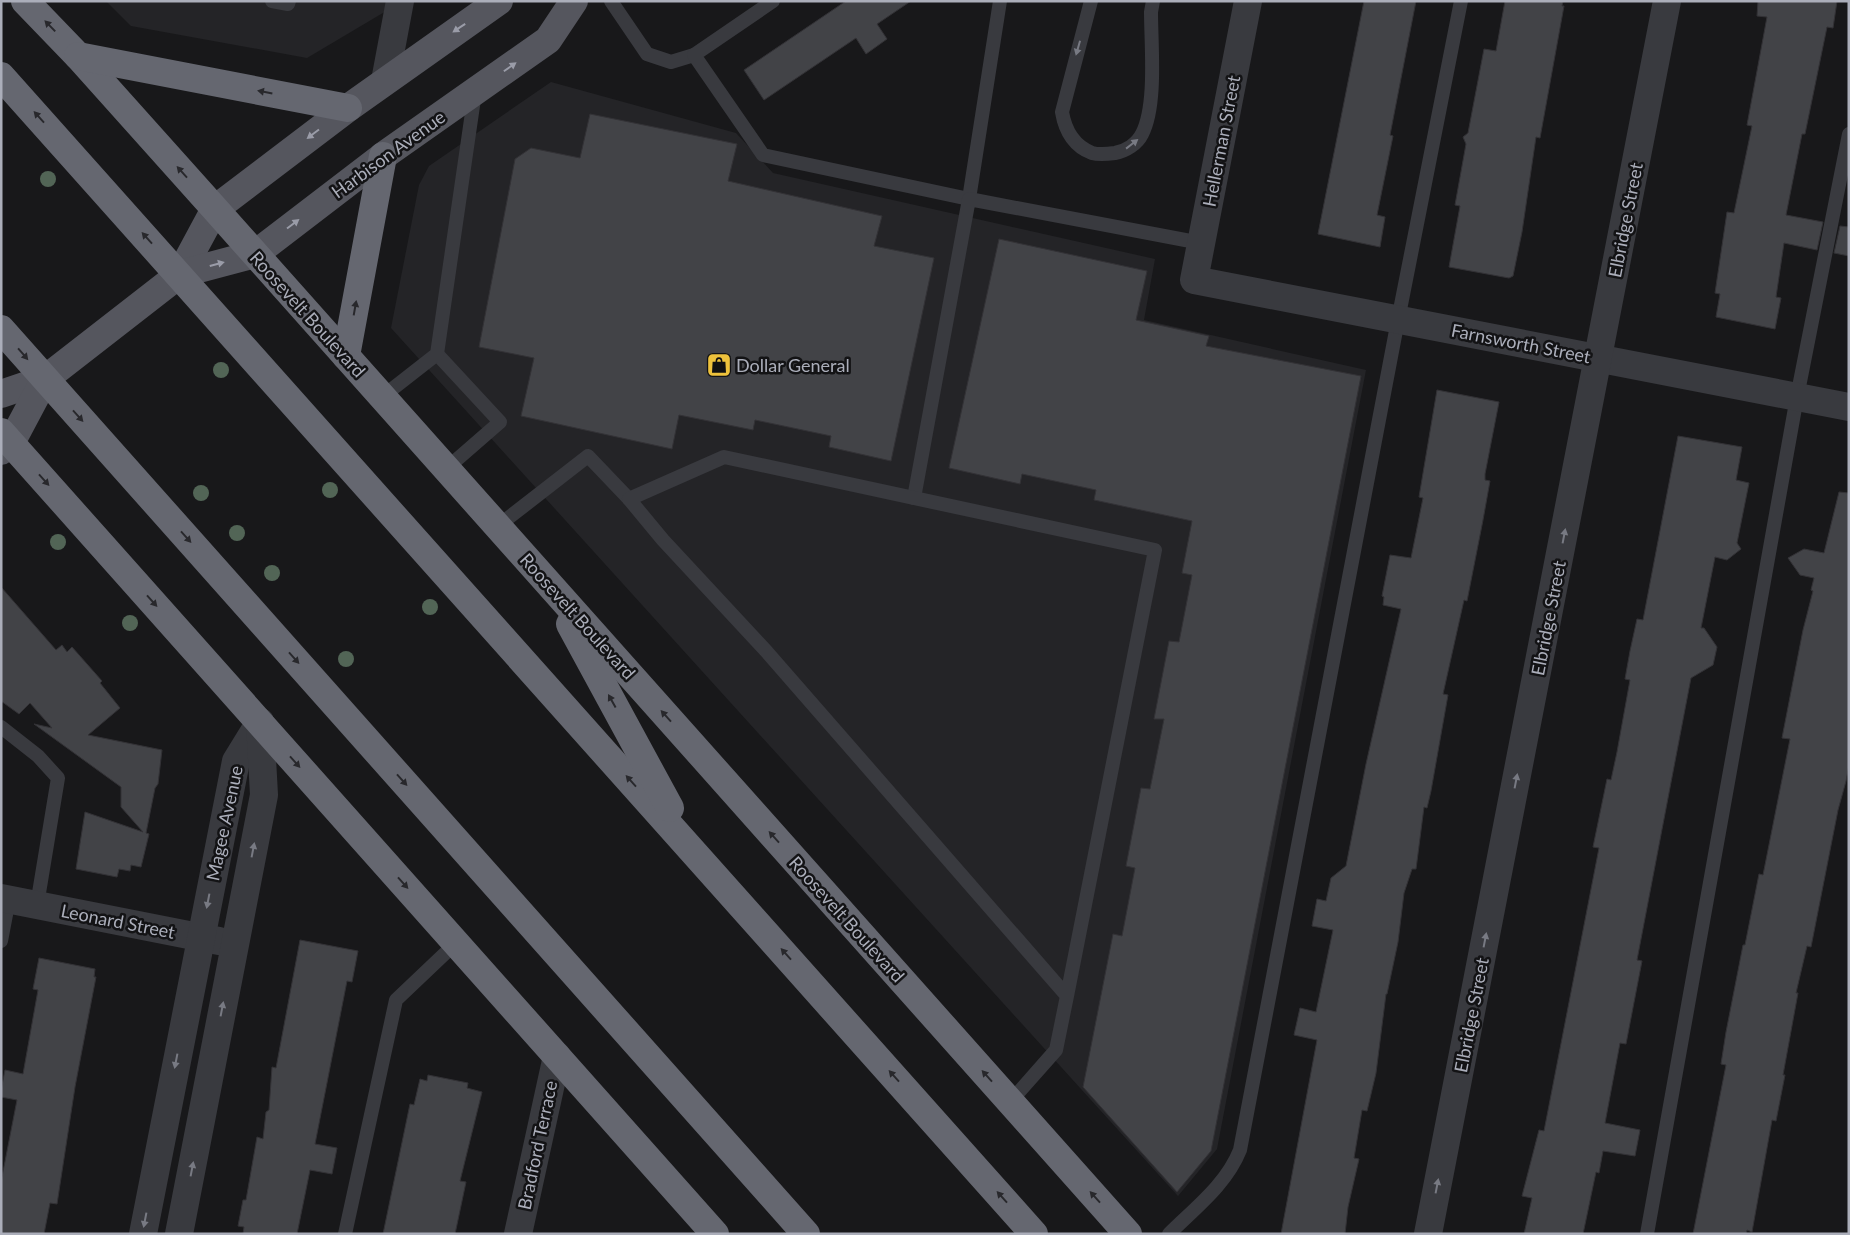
<svg xmlns="http://www.w3.org/2000/svg" width="1850" height="1235" viewBox="0 0 1850 1235" font-family="Lato,sans-serif">
	<style>
		.built { fill: #242427 }
		.building { fill: #424347; stroke: #333236 }
		.lines { fill: none; stroke-linecap: round; stroke-linejoin: round }
		.lane { stroke: #393a3f; stroke-width: 14 }
		.street { stroke: #393a3f; stroke-width: 28 }
		.primary { stroke: #55565e; stroke-width: 28 }
		.highway { stroke: #656770; stroke-width: 28 }
		.tree { fill: #526556 }
		.oneway { fill: #28282c }
		.oneway2 { fill: #9a9ca8 }
		.oneway3 { fill: #787a83 }
		.labels { text-anchor: middle; dominant-baseline: central; stroke-width: 5; stroke-linejoin: round; paint-order: stroke }
		.street-label { font-size: 18px; fill: #abaeba; stroke: #131315 }
		.poi-label { font-size: 18px; fill: #abaeba; stroke: #131315; text-anchor: start }
	</style>
	<rect width="100%" height="100%" fill="#18181a"/>
	<!-- built -->
	<g class="built">
		<path d="M106 1H403L307 58 131 26Z"/>
		<path d="M551 82 736 133 773 173 1155 259 1144 320 1366 370 1217 1149 1178 1196 391 328 419 185 429 166Z"/>
	</g>
	<!-- building -->
	<g class="building">
		<path d="M846 1H911L877 24 887 39 866 54 856 38 764 100 744 70Z"/>
		<path d="M1364 1H1416L1390 135 1393 136 1377 215 1385 217 1380 247 1318 234Z"/>
		<path d="M1505 1H1563L1562 6H1564L1540 138 1536 137 1522 232 1513 276 1509 278 1449 267 1460 206 1455 205 1466 144 1463 137 1468 133 1484 49 1496 51Z"/>
		<path d="M1758 1H1837L1833 28 1827 27 1805 134H1802L1786 215 1823 222 1817 250 1784 243 1776 297 1781 298 1775 329 1716 317 1720 294 1715 293 1727 212 1734 213 1752 126 1747 125 1767 17 1757 16Z"/>
		<path d="M590 114 737 144 728 181 882 216 874 246 934 258 891 461 829 447 831 436 755 420 753 430 679 415 672 449 521 416 534 358 479 347 515 159 531 148 580 158Z"/>
		<path d="M1840 226 1849 227V256L1834 253Z"/>
		<path d="M999 239 1147 271 1136 320 1209 336 1206 346 1361 376 1211 1151 1177 1192 1083 1087 1113 934 1122 936 1135 868 1126 866 1141 788 1150 789 1164 719H1154L1169 641 1179 642 1192 575 1182 573 1192 521 1094 500 1096 490 1022 474 1020 484 949 468Z"/>
		<path d="M1437 390 1499 402 1485 474V480L1490 481 1483 520 1467 601 1464 600 1443 694 1448 695 1431 791 1427 808 1424 807 1416 869H1412L1404 893 1398 942 1387 994H1386L1376 1073 1367 1111 1362 1110 1354 1158 1359 1159 1348 1207 1345 1234H1281L1317 1040 1294 1035 1300 1008 1316 1012 1333 930 1312 926 1317 899 1326 901 1331 878 1346 866 1366 764 1401 609 1383 605 1384 597 1382 596 1390 555 1411 558 1423 498 1419 497Z"/>
		<path d="M1678 436 1742 447 1736 480 1749 483 1737 543 1741 549 1727 560 1715 557 1701 628H1704L1717 647 1713 665 1691 678 1637 960 1642 961 1626 1044 1620 1043 1605 1123 1640 1130 1635 1156 1603 1151 1599 1173 1596 1172 1583 1234H1524L1532 1198 1522 1196 1539 1130 1544 1131 1599 848 1593 847 1607 779 1611 780 1617 752 1630 680 1625 679 1630 651 1637 619 1643 620Z"/>
		<path d="M1839 492 1849 493V765L1846 781 1838 810 1811 947 1807 946 1796 993H1798L1783 1075H1785L1776 1121 1772 1120 1752 1232 1747 1230 1746 1234H1693L1726 1065 1721 1064 1726 1032 1743 945H1745L1759 874 1763 875 1790 739 1782 738 1803 630 1813 591 1811 590 1814 578 1800 575 1788 558 1804 549 1824 553Z"/>
		<path d="M1 587 56 650 62 645 67 652 72 647 102 681 100 683 120 708 88 735 162 750 158 784 155 788 146 833 149 834 141 867 131 865 130 871 119 869 117 877 76 869 85 812 143 832 121 807V787L34 724 52 728 30 703 19 714 1 701Z"/>
		<path d="M300 940 358 951 352 982 347 981 315 1144 337 1148 332 1174 310 1170 297 1234H243L244 1227 238 1226 243 1200H246L257 1137 263 1139 266 1112 269 1110 272 1067 276 1068Z"/>
		<path d="M39 958 95 969 94 977H96L75 1087 57 1204 50 1203 44 1234H1V1182L17 1100 1 1097V1091L5 1070 23 1074 38 990 33 989Z"/>
		<path d="M428 1075 468 1083 467 1088 482 1092 460 1181 466 1182 455 1234H383L410 1104 414 1105 420 1079 427 1081Z"/>
	</g>
	<g class="lines">
		<!-- lane -->
		<g class="lane">
			<path d="M272 1 288 4 289 1"/>
			<path d="M611 1 647 54 671 62 694 55"/>
			<path d="M773 1 694 55 763 155 969 199 1000 1"/>
			<path d="M1091 1 1062 112C1065 130 1074 146 1092 153 1099 155 1108 154 1115 153 1126 151 1137 144 1142 134 1157 105 1151 45 1151 12L1153 1"/>
			<path d="M437 354 500 422 446 469"/>
			<path d="M382 397 437 354 475 92"/>
			<path d="M914 498 969 199 1201 243"/>
			<path d="M498 526 588 456 629 499"/>
			<path d="M1 727 38 756 58 778 37 905"/>
			<path d="M1 941 9 899"/>
			<path d="M1010 1102 1056 1050 1067 996 1155 550 724 457 629 499 663 540 767 652 1067 996"/>
			<path d="M345 1234 396 1000 456 943"/>
			<path d="M1169 1234C1195 1208 1226 1185 1240 1150L1398 320 1461 1"/>
			<path d="M1647 1234 1797 397 1849 134"/>
		</g>
		<!-- street -->
		<g class="street">
			<path d="M1248 1 1194 280 1849 407"/>
			<path d="M385 81 400 1"/>
			<path d="M1 898 219 941"/>
			<path d="M143 1234 236 761 260 722"/>
			<path d="M179 1234 264 795 260 722"/>
			<path d="M518 1234 557 1056"/>
			<path d="M1428 1234 1667 1"/>
		</g>
		<!-- primary -->
		<g class="primary">
			<path d="M180 274 215 209 348 108 499 1"/>
			<path d="M1 394 45 379 180 274 255 254 383 156 548 40 574 1"/>
			<path d="M1 451 11 443 45 379"/>
		</g>
		<!-- highway -->
		<g class="highway">
			<path d="M25 1 78 56 215 209 1128 1234"/>
			<path d="M78 56 348 108"/>
			<path d="M1 76 1034 1234"/>
			<path d="M1 329 806 1234"/>
			<path d="M346 356 383 156"/>
			<path d="M1 432 715 1234"/>
			<path d="M570 624 670 808"/>
		</g>
	</g>
	<!-- trees -->
	<g class="tree">
		<circle cx="48" cy="179" r="8"/>
		<circle cx="221" cy="370" r="8"/>
		<circle cx="330" cy="490" r="8"/>
		<circle cx="201" cy="493" r="8"/>
		<circle cx="237" cy="533" r="8"/>
		<circle cx="58" cy="542" r="8"/>
		<circle cx="272" cy="573" r="8"/>
		<circle cx="430" cy="607" r="8"/>
		<circle cx="130" cy="623" r="8"/>
		<circle cx="346" cy="659" r="8"/>
	</g>
	<!-- one-way arrows -->
	<defs><path id="oneway-solid" d="M-6-.8H1V-3.2L6.5 0L1 3.2V.8H-6Z" transform="scale(1.25)"/></defs>
	<g class="oneway">
		<use href="#oneway-solid" transform="translate(50 26) rotate(-134)"/>
		<use href="#oneway-solid" transform="translate(265 92) rotate(-169)"/>
		<use href="#oneway-solid" transform="translate(39 117) rotate(-132)"/>
		<use href="#oneway-solid" transform="translate(182 172) rotate(-132)"/>
		<use href="#oneway-solid" transform="translate(147 238) rotate(-132)"/>
		<use href="#oneway-solid" transform="translate(355 308) rotate(-80)"/>
		<use href="#oneway-solid" transform="translate(23 354) rotate(49)"/>
		<use href="#oneway-solid" transform="translate(78 416) rotate(48)"/>
		<use href="#oneway-solid" transform="translate(44 480) rotate(48)"/>
		<use href="#oneway-solid" transform="translate(186 537) rotate(48)"/>
		<use href="#oneway-solid" transform="translate(152 601) rotate(48)"/>
		<use href="#oneway-solid" transform="translate(294 658) rotate(48)"/>
		<use href="#oneway-solid" transform="translate(612 701) rotate(-119)"/>
		<use href="#oneway-solid" transform="translate(666 716) rotate(-132)"/>
		<use href="#oneway-solid" transform="translate(295 762) rotate(48)"/>
		<use href="#oneway-solid" transform="translate(402 780) rotate(48)"/>
		<use href="#oneway-solid" transform="translate(631 781) rotate(-132)"/>
		<use href="#oneway-solid" transform="translate(774 837) rotate(-132)"/>
		<use href="#oneway-solid" transform="translate(403 883) rotate(48)"/>
		<use href="#oneway-solid" transform="translate(786 954) rotate(-132)"/>
		<use href="#oneway-solid" transform="translate(894 1076) rotate(-132)"/>
		<use href="#oneway-solid" transform="translate(987 1076) rotate(-132)"/>
		<use href="#oneway-solid" transform="translate(1002 1197) rotate(-132)"/>
		<use href="#oneway-solid" transform="translate(1095 1197) rotate(-132)"/>
	</g>
	<g class="oneway2">
		<use href="#oneway-solid" transform="translate(459 28) rotate(146)"/>
		<use href="#oneway-solid" transform="translate(510 67) rotate(-35)"/>
		<use href="#oneway-solid" transform="translate(313 134) rotate(143)"/>
		<use href="#oneway-solid" transform="translate(293 224) rotate(-37)"/>
		<use href="#oneway-solid" transform="translate(217 264) rotate(-15)"/>
	</g>
	<g class="oneway3">
		<use href="#oneway-solid" transform="translate(1078 48) rotate(106)"/>
		<use href="#oneway-solid" transform="translate(1132 144) rotate(-38)"/>
		<use href="#oneway-solid" transform="translate(1564 536) rotate(-79)"/>
		<use href="#oneway-solid" transform="translate(1516 781) rotate(-79)"/>
		<use href="#oneway-solid" transform="translate(253 850) rotate(-79)"/>
		<use href="#oneway-solid" transform="translate(208 901) rotate(101)"/>
		<use href="#oneway-solid" transform="translate(1485 940) rotate(-79)"/>
		<use href="#oneway-solid" transform="translate(222 1009) rotate(-79)"/>
		<use href="#oneway-solid" transform="translate(176 1061) rotate(101)"/>
		<use href="#oneway-solid" transform="translate(192 1169) rotate(-79)"/>
		<use href="#oneway-solid" transform="translate(1437 1186) rotate(-79)"/>
		<use href="#oneway-solid" transform="translate(145 1220) rotate(101)"/>
	</g>
	<!-- icons -->
	<defs>
		<symbol id="shop-square" viewBox="-11 -11 22 22"><rect x="-9" y="-9" width="18" height="18" rx="4" fill="#eec23c" stroke="#131315"/><path d="M-5-2.5h2.3a2.7 3.5 0 0 1 5.4 0H5L5.5 6h-11ZM-1.5-2.5h3a1.5 2.3 0 0 0-3 0Z" fill="#111"/></symbol>
	</defs>
	<g fill-rule="evenodd">
		<use href="#shop-square" x="705" y="351" width="28" height="28"/>
	</g>
	<g class="labels">
		<!-- street labels -->
		<g class="street-label">
			<text transform="translate(1221 141) rotate(-79)">Hellerman Street</text>
			<text transform="translate(388 154) rotate(-36)">Harbison Avenue</text>
			<text transform="translate(1625 220) rotate(-79)">Elbridge Street</text>
			<text transform="translate(308 314) rotate(48)">Roosevelt Boulevard</text>
			<text transform="translate(1521 343) rotate(11)">Farnsworth Street</text>
			<text transform="translate(578 616) rotate(48)">Roosevelt Boulevard</text>
			<text transform="translate(1548 618) rotate(-79)">Elbridge Street</text>
			<text transform="translate(224 823) rotate(-78)">Magee Avenue</text>
			<text transform="translate(847 919) rotate(48)">Roosevelt Boulevard</text>
			<text transform="translate(118 921) rotate(11)">Leonard Street</text>
			<text transform="translate(1471 1015) rotate(-79)">Elbridge Street</text>
			<text transform="translate(537 1145) rotate(-78)">Bradford Terrace</text>
		</g>
		<!-- poi labels -->
		<g class="poi-label">
			<text x="736" y="365">Dollar General</text>
		</g>
	</g>
	<!-- border -->
	<rect width="1850" height="1235" fill="none" stroke="#abaeba" stroke-width="5"/>
</svg>
